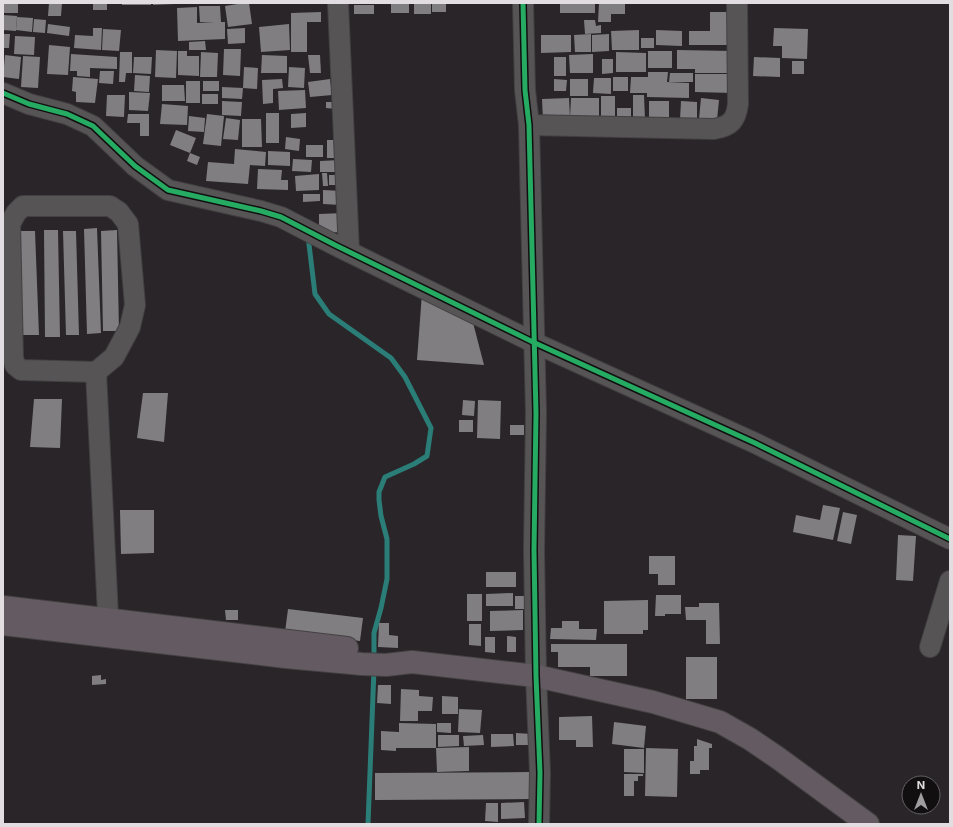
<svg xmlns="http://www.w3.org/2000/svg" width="953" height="827" viewBox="0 0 953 827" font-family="Inter,sans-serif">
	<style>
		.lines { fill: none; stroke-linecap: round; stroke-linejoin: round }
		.stream { stroke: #2b7d77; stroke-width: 5 }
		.building { fill: #817e81 }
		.minor-casing { stroke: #434042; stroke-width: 22 }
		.major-casing { stroke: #434042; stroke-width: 24 }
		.minor { stroke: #575456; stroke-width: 20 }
		.major { stroke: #645b62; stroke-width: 22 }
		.cycleway-casing { stroke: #110f10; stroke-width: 8 }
		.cycleway { stroke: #26ab63; stroke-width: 5 }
	</style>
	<rect width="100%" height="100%" fill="#292528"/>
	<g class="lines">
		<!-- stream -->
		<g class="stream">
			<path d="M308 236 315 294 329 314 391 358 405 377 431 428 427 456 414 464 385 477 379 492V500L381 516 387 539V579L381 608 374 633V659"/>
			<path d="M368 824 374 669"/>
		</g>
	</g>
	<!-- building -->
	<g class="building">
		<rect x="3" y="3" width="15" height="10"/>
		<path d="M49 3H62L61 16H48Z"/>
		<rect x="93" y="3" width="14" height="7"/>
		<rect x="122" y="3" width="29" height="2"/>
		<path d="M153 3H175V4L153 5Z"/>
		<path d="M244 3H249L252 24 228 27 225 6Z"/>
		<rect x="391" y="3" width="18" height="10"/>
		<rect x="414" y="3" width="17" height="11"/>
		<rect x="432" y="3" width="14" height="9"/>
		<rect x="560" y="3" width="35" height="10"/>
		<path d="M599 3H625V14H611V22H598Z"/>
		<rect x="354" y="5" width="20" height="9"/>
		<path d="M199 6H220L221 22H225V39L178 41 177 8 197 7V23L214 22H200Z"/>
		<path d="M321 12V22H307V52H291V13Z"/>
		<path d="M710 12H727V45H689V31H710Z"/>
		<path d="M3 15 17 16 16 31 3 30Z"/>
		<path d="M17 17 33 18 32 32 16 30Z"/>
		<path d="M34 19 46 20 45 33 33 32Z"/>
		<path d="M584 20H595L596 26 601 25V33L585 34Z"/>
		<path d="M48 24 70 27 69 36 47 33Z"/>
		<path d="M289 24 290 50 261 52 259 27Z"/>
		<path d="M93 28H102L101 50 74 48 75 35 93 36Z"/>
		<path d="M245 28V43L228 44 227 29Z"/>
		<path d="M774 28 808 29 807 59 782 58V46H773Z"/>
		<path d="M103 29 121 30 119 51 102 50Z"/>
		<path d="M639 30V50H612L611 31Z"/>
		<path d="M656 30 682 31V46L656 45Z"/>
		<path d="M3 34H10L9 48H3Z"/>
		<path d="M591 34V52H575L574 35Z"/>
		<path d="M609 34V51L592 52V35Z"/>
		<path d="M541 35H571V52L541 53Z"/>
		<path d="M15 36 35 37 34 55 14 54Z"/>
		<rect x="641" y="38" width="13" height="10"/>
		<path d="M205 41 206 50H189V42Z"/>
		<path d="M49 45 70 47 68 75 47 74Z"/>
		<path d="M224 49H241L240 76 223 75Z"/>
		<path d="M156 50 177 51 176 78 155 77Z"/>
		<path d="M677 50 733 51V73H695V69H677Z"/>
		<path d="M178 51H187V56H199V76L178 75Z"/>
		<rect x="648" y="51" width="24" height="17"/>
		<path d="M120 52H132V73H126L125 82H119Z"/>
		<path d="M201 52 218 53 217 77H200Z"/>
		<path d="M616 52 646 53V72H616Z"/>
		<path d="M71 54 117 57V69L90 68V77L77 76V71H70Z"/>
		<path d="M593 54V73H570L569 55Z"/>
		<path d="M5 55 21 57 19 79 3 77Z"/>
		<path d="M262 55 287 56V73H261Z"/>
		<path d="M308 55H320L321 73H310Z"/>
		<path d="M23 56 40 57 38 88 21 87Z"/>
		<path d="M134 57H152L151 74 133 73Z"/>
		<rect x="554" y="57" width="12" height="19"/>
		<path d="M754 57 780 58V77L753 76Z"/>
		<path d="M602 59H613V73L602 74Z"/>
		<rect x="792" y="61" width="12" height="13"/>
		<path d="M244 67 258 68 257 89 243 88Z"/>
		<path d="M289 67 305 68 304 88 288 87Z"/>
		<path d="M100 71H114L113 84 99 83Z"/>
		<path d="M648 72H668L667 82 689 83V98L647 97V93H630L631 77H648Z"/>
		<path d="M670 73H693V82H669Z"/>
		<path d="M695 74H733V93L695 92Z"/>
		<path d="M135 75 150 76 149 92 134 91Z"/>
		<path d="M73 77 98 79 95 103 76 102V92L72 91Z"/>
		<rect x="613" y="77" width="15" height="14"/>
		<path d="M594 78H611V94L593 93Z"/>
		<path d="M282 79 283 88 273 89V103L263 104 262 80Z"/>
		<path d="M330 79 332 95 310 97 308 82Z"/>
		<path d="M554 79 567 80 566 91H554Z"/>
		<rect x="570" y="79" width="18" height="17"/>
		<rect x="186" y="81" width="14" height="22"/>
		<rect x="203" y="81" width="16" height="10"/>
		<path d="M162 85H184L185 101H162Z"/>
		<path d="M222 87 243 88 242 99 222 98Z"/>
		<path d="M305 90 306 108 279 110 278 91Z"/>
		<path d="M129 92 150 93 148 111 129 110Z"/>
		<rect x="202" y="94" width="16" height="10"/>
		<path d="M107 95H125L124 117 106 116Z"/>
		<path d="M633 95H644L645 120H633Z"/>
		<rect x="601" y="96" width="14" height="24"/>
		<path d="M569 98 570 118 543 120 542 99Z"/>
		<path d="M571 98H599V118H570Z"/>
		<path d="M701 98 719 100 717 120 699 119Z"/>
		<path d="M222 101 242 102 241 116 222 115Z"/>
		<rect x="649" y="101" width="20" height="19"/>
		<path d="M681 101 697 102V121L680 120Z"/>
		<path d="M326 102H336V109L326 108Z"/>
		<path d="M162 104 188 106 187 125 160 124Z"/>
		<rect x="617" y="108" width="14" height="10"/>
		<rect x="266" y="113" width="13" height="30"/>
		<path d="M306 113V127L291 128V114Z"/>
		<path d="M128 114H149V136H140V123H127Z"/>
		<path d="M207 114 224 116 221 146 203 144Z"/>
		<path d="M189 116 205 118 204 132 188 131Z"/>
		<path d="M226 118 240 120 238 140 223 139Z"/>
		<path d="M242 119H261L262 147H242Z"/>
		<path d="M176 130 196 138 190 153 200 157 197 165 187 161 190 153 170 145Z"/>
		<path d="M286 137 300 139 299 151 285 149Z"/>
		<rect x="327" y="140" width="13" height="18"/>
		<rect x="306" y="145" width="17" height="12"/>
		<path d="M235 149 266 152 265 166 250 165 248 184 206 181 208 162 234 164Z"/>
		<path d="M268 151 290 152V166L268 165Z"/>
		<path d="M293 159 312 160 311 172 292 171Z"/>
		<path d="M340 160 341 172H320V161Z"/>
		<path d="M258 169 282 170 281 180H288V190L257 189Z"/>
		<path d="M322 173H327L328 186H323Z"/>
		<path d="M319 174V190L296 191 295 176Z"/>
		<rect x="329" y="175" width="15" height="10"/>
		<path d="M323 190 342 191 341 205 323 204Z"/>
		<path d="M303 194H320V201L303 202Z"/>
		<path d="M344 213V232L319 233V214Z"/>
		<path d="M97 228 101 333 87 334 84 229Z"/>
		<path d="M44 230H58L60 337H45Z"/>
		<path d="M117 230 119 331H103L101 231Z"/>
		<path d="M19 231H35L39 335H22Z"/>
		<path d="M63 231H76L79 335H66Z"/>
		<path d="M422 293 471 315 484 365 417 360Z"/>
		<path d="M143 393H168L164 442 137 438Z"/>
		<path d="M34 399H62L60 448 30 447Z"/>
		<path d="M463 400 475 401 474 416 462 415Z"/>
		<path d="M478 400 501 401 500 439 477 438Z"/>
		<rect x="459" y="420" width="14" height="12"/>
		<rect x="510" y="425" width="14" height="10"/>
		<path d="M823 505 840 508 833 540 793 532 796 515 820 520Z"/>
		<path d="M120 510H154V553L121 554Z"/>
		<path d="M843 512 857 515 851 544 837 541Z"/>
		<path d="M898 535 916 536 913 581 896 580Z"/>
		<path d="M649 556H675V585H658V574H649Z"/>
		<rect x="486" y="572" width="30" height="15"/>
		<path d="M513 593V606H486V594Z"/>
		<rect x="467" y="594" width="15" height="27"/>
		<path d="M656 595H681V614H665V616H655Z"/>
		<rect x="515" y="596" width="14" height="13"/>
		<path d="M648 600V630H643V634H604V601Z"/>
		<path d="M699 603H719L720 644H706V620H686L685 607H699Z"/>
		<path d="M288 609 363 618 360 641 285 632Z"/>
		<path d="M225 610H238V620H226Z"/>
		<path d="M523 610V630L490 631V611Z"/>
		<path d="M562 621H579V629H597L596 640 550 639 551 628H562Z"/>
		<path d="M379 623H389V635L398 636V648L378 647Z"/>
		<path d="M469 624H481V646L469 645Z"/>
		<path d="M507 636 516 637V652H507Z"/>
		<path d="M485 637H495V653L485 652Z"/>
		<path d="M551 644H627V676H590V667H558V652H551Z"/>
		<rect x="686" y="657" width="31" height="42"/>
		<path d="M101 675V680L106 679V684L92 685V676Z"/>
		<path d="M378 685H391V704L377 703Z"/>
		<path d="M401 689 419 690V696L433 697 432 711H418V721H400Z"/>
		<path d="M442 696 458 697V714H442Z"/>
		<path d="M459 709 482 710 480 733 458 732Z"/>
		<path d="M592 716 593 747H576V740H559V717Z"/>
		<path d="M614 722 646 726 644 748 612 744Z"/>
		<path d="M399 723 436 724V748H396V751L381 750V731L399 732Z"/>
		<path d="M437 723H451V733L437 732Z"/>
		<path d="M516 733 532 734V745H516Z"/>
		<path d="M491 734H513L514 746 491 747Z"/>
		<path d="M438 735H459V746L438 747Z"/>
		<path d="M483 735 484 745 464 746 463 736Z"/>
		<path d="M697 739 712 744V748H709V770H700V774H690V761H694V746H697Z"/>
		<path d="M469 747V771L437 772 436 748Z"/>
		<path d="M646 748 678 749 677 797 645 796Z"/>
		<path d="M624 749H644V773L624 772Z"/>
		<path d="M531 772V799L375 800V773Z"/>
		<path d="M624 774H643V776H638V781H634V796H624Z"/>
		<path d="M524 802 525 818 501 819V803Z"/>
		<path d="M486 803H498V822L485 821Z"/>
	</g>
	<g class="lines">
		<defs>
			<g id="minor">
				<path d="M338 3 349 252"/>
				<path d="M523 3 525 90 529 125 536 413 534 550 536 676 540 773 539 824"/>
				<path d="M3 93 29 104 67 114 93 126 135 166 168 190 261 211 281 217 335 245 535 343 755 443 950 539"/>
				<path d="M529 125 714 129C731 126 736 120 738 104L737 3"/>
				<path d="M23 206H110L119 212 128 224 135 305 130 327 114 357 96 372 21 370 15 365 13 358 10 224 16 213Z"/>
				<path d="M96 372 109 636"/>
				<path d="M930 647 950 581"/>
			</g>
			<g id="major">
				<path d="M3 607 347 648"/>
				<path d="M3 624 286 657 362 664 386 665 412 662 536 676 653 702 720 722 750 739 778 758 868 824"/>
			</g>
		</defs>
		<!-- minor casing -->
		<use href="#minor" class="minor-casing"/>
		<!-- major casing -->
		<use href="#major" class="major-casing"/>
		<!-- minor -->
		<use href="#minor" class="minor"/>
		<!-- major -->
		<use href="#major" class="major"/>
		<defs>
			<g id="cycleway">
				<path d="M523 3 525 90 529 125 536 413 534 550 536 676 540 773 539 824"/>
				<path d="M3 93 29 104 67 114 93 126 135 166 168 190 261 211 281 217 335 245 535 343 755 443 950 539"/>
			</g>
		</defs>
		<!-- cycleway casing -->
		<use href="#cycleway" class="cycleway-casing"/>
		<!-- cycleway -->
		<use href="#cycleway" class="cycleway"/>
	</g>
	<!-- border -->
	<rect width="953" height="827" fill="none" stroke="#e1dde0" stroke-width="8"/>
	<!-- north arrow -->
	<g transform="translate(921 795)"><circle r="19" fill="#110f10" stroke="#646163"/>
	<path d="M0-3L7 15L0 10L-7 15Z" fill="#a19da0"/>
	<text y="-6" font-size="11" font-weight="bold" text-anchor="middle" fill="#e1dde0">N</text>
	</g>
</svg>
